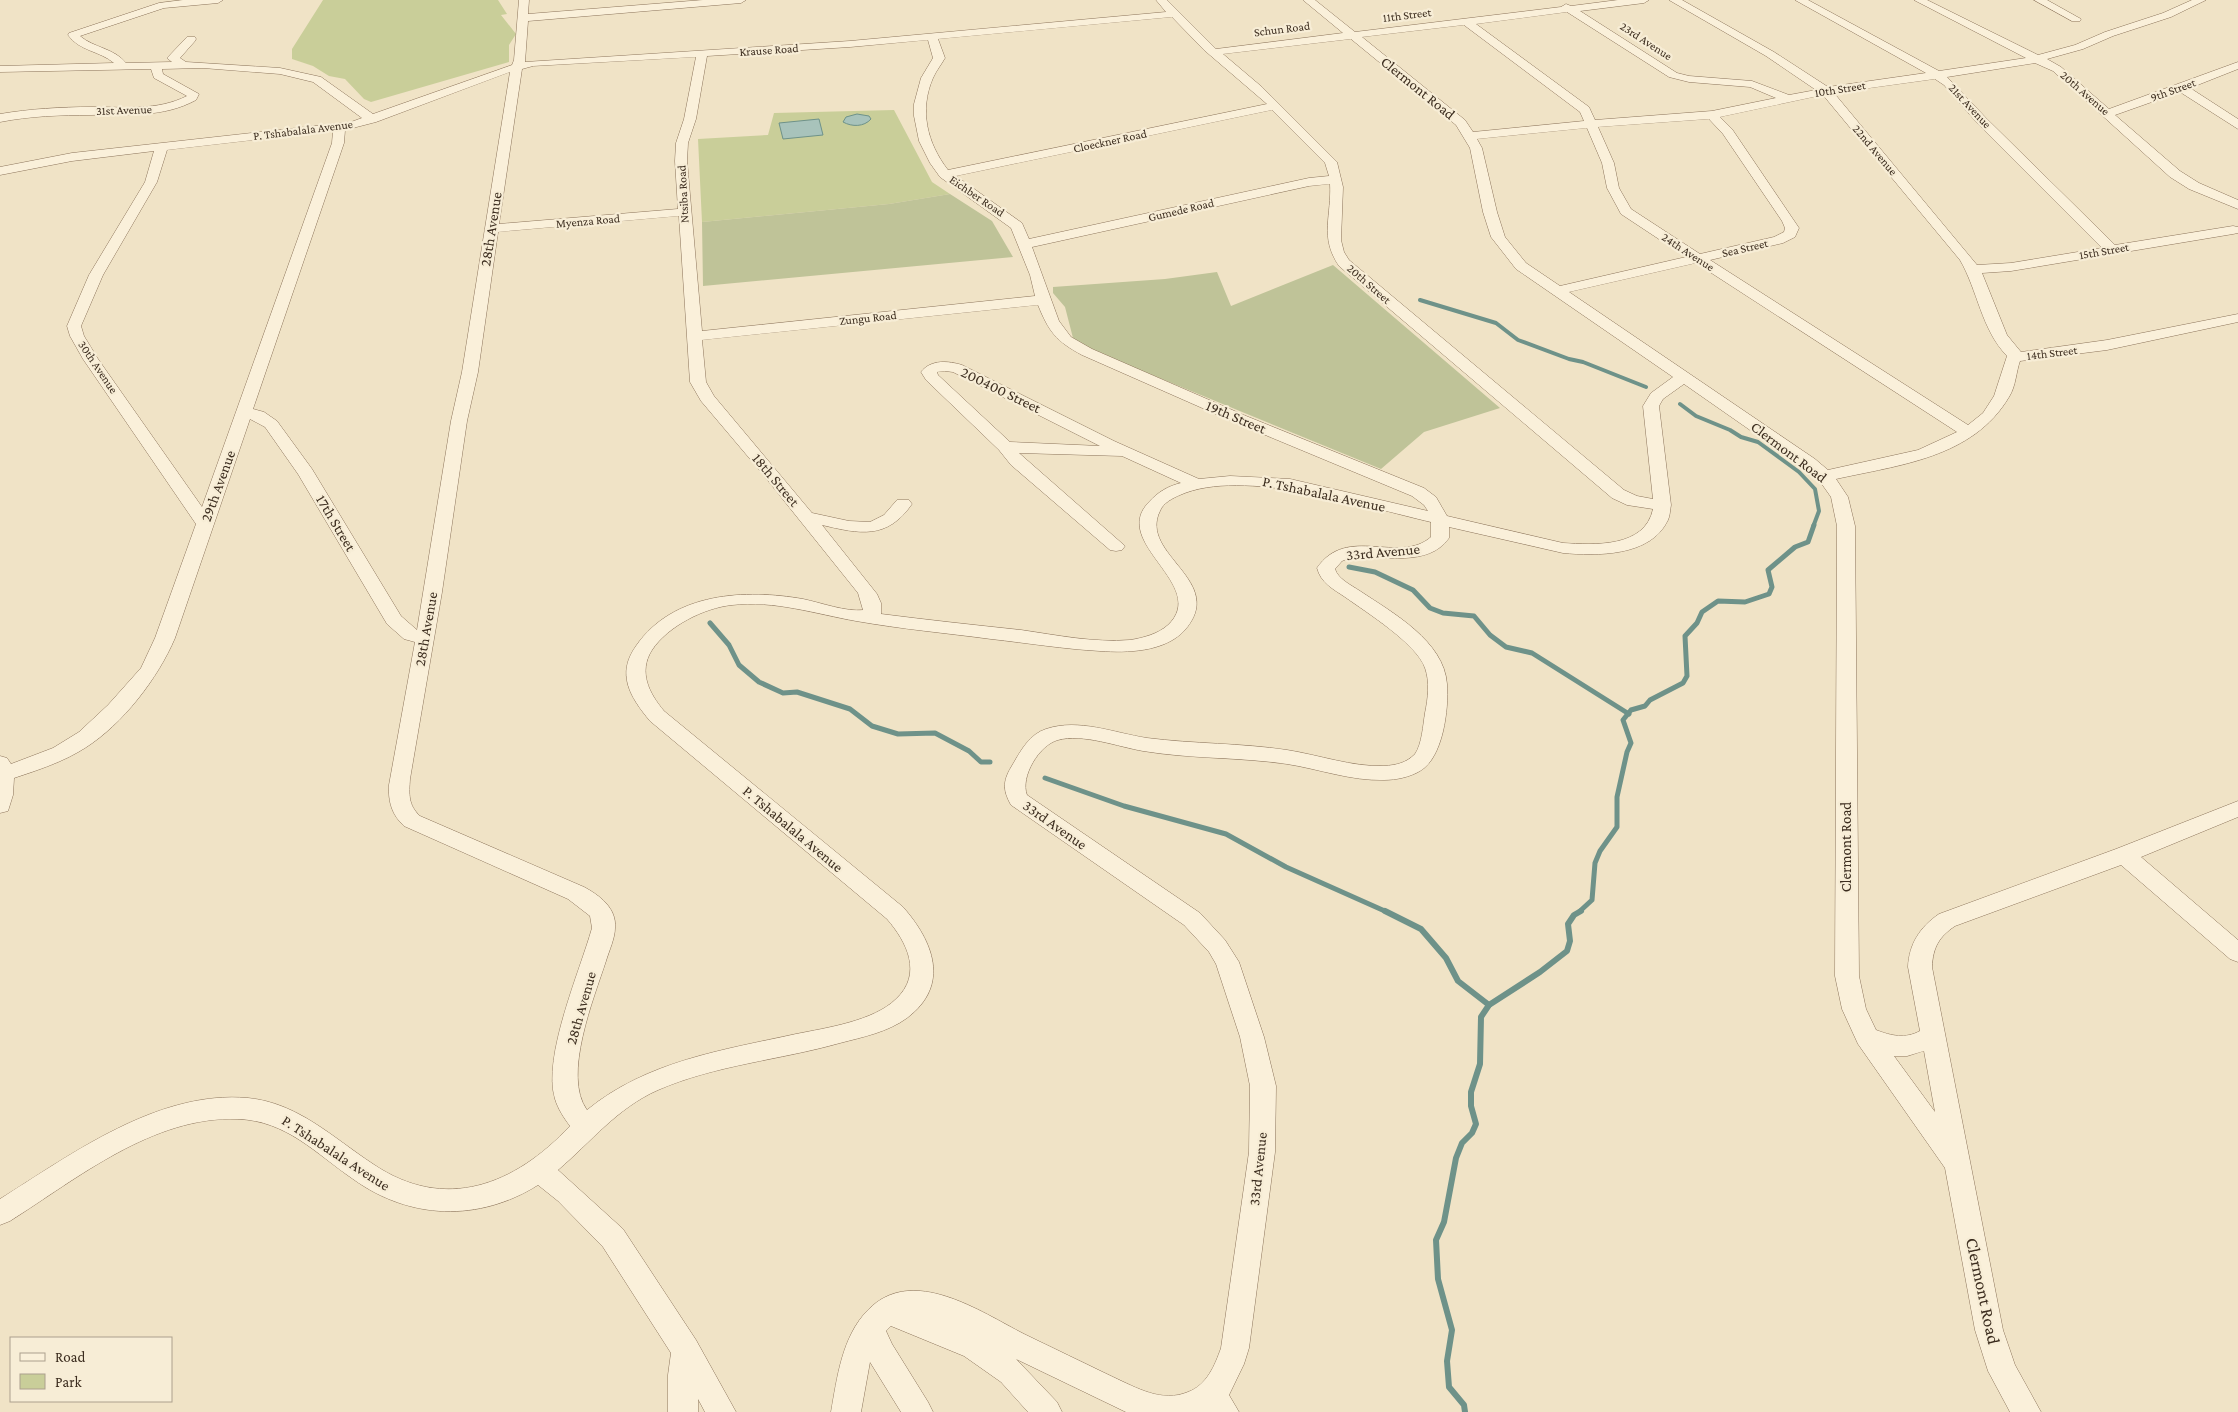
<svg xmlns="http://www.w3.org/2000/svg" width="2238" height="1412" viewBox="0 0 2238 1412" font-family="'Crimson Pro',serif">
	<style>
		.green { fill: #c9ce99 }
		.cemetery { fill: #bfc398 }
		.water { fill: #a8c3bb; stroke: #6e9289 }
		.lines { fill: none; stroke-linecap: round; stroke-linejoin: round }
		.stream-far2 { stroke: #6e9289; stroke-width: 4 }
		.stream-far1 { stroke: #6e9289; stroke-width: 5 }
		.stream { stroke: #6e9289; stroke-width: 6 }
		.minor-casing { stroke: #8c745b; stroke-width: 1 }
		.minor { fill: #faf0da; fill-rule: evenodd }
		.labels { text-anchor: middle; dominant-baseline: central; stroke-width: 4.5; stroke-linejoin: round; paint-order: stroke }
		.far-street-label { font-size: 12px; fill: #3c2d1f; stroke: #f7edd6 }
		.street-label { font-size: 15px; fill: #3c2d1f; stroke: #f7edd6 }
		.near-street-label { font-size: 18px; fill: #3c2d1f; stroke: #f7edd6 }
	</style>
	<rect width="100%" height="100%" fill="#f0e3c6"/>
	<!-- green -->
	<g class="green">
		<path d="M323 0H498L507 14 501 15 516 34 509 45V62L371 102 364 99 345 79 329 76 313 66 292 59V49Z"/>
		<path d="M894 110 932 182 950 194 889 204 702 222 698 139 768 135 774 113Z"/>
	</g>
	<!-- cemetery -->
	<g class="cemetery">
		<path d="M950 194 992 221 1013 257 703 286 702 222 889 204Z"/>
		<path d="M1333 265 1500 408 1424 432 1381 469 1135 368 1083 345 1073 338 1065 307 1053 293V287L1165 279 1217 272 1231 306Z"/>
	</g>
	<!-- water -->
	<g class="water">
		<path d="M857 114 869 116 871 119C864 127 852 127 843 122L846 117Z"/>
		<path d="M819 119 823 135 783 139 779 123Z"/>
	</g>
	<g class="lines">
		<!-- stream-far2 -->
		<g class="stream-far2">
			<path d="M1420 300 1496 323 1518 340 1569 359 1583 362 1646 387"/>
			<path d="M1680 404 1696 416 1730 430 1741 437 1758 442 1799 472 1815 489 1819 511 1813 527"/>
		</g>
		<!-- stream-far1 -->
		<g class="stream-far1">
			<path d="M1349 567 1375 572 1413 590 1430 608 1443 613 1474 616 1490 635 1506 647 1532 653 1629 714"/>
			<path d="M710 623 729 645 739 665 759 682 783 693 797 692 850 709 872 726 898 734 935 733 969 751 981 762H990"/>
			<path d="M1045 778 1124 806 1226 834 1286 867 1387 912"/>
			<path d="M1579 912 1592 900 1595 863 1600 851 1617 827V797L1627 752 1631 743 1623 720 1631 710 1645 706 1650 700 1683 683 1687 676 1685 636 1697 623 1702 612 1718 601 1745 602 1769 594 1772 587 1768 570 1795 547 1808 542 1814 525"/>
		</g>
		<!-- stream -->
		<g class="stream">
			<path d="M1385 911 1421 929 1446 958 1458 981 1489 1005"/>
			<path d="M1465 1412 1464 1405 1449 1387 1447 1361 1452 1330 1438 1279 1436 1240 1444 1222 1456 1158 1462 1143 1472 1133 1476 1124 1471 1106V1092L1480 1064 1481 1017 1489 1005 1540 972 1567 951 1570 941 1568 924 1574 915 1581 911"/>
		</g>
		<defs>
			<g id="minor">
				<path d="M183 0H223L218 3 164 8 80 36C94 48 114 48 126 63L172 62 167 58 169 56 187 37H195L196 39 195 41 180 58 186 62 280 68 321 77 373 114 512 65 514 60 519 0H529L528 14 703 0H746L741 3 528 21 525 62 850 41 1166 12 1156 0H1167L1216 49 1343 33 1303 0H1315L1355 32 1561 7 1566 4 1571 6 1618 0H1649L1644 3 1580 11 1677 73 1689 76 1752 81 1789 95 1816 90 1766 56 1669 0H1682L1774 52 1828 87 1926 73 1795 0H1808L1939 71 2026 58 1914 0H1927L2038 55 2075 45 2105 32 2163 13 2192 0H2206L2171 17 2113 36 2083 49 2047 59 2061 67 2109 109 2238 62V69L2190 88 2238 119V129L2180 92 2115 115 2180 171 2199 183 2238 200V209L2189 189 2170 177 2053 71 2035 63 1947 77 1986 118 2115 245 2233 226 2238 227V233L2233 234 2011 271 1982 273 2007 335 2021 352 2107 340 2238 314V322L2107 350 2020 361C2016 372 2016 386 2009 397 1973 458 1899 465 1836 479L1848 497 1855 526 1859 976 1866 1009 1876 1030C1892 1036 1905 1039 1920 1031L1908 967C1909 944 1920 927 1939 914L2116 849 2238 801V817L2141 857 2238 940V962L2230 959 2121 865 1955 926C1939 937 1933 947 1932 967L2003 1330 2015 1365 2041 1412H2010L1988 1371 1975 1330 1945 1168 1858 1044 1842 1009 1835 976 1837 526 1831 497 1819 480 1803 467 1684 384 1663 399 1659 406 1671 505C1670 510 1670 516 1668 520 1651 557 1596 556 1563 553L1449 527V538C1428 568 1383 555 1352 557L1342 561 1335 569C1338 579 1351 585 1360 591 1393 613 1444 641 1447 684 1449 709 1443 758 1420 771 1410 777 1396 780 1384 780 1351 781 1319 769 1287 764 1239 757 1191 759 1143 751 1119 747 1082 733 1058 740 1039 745 1020 777 1027 795L1200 913 1225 940 1239 962 1264 1037 1276 1086 1275 1152 1249 1348 1244 1364 1229 1395 1239 1412H1126L1016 1359 1057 1402 1062 1412H1028L1001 1382 964 1356 891 1326 886 1331 892 1344 928 1402 933 1412H901L870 1362 861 1412H831C837 1378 842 1336 868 1310 912 1264 981 1312 1024 1334 1054 1348 1083 1363 1113 1377 1137 1388 1162 1403 1188 1392 1207 1385 1215 1365 1221 1348L1249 1152 1250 1086 1240 1037 1216 964 1209 952 1184 925 1011 805C1002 789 1003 780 1013 764 1021 750 1030 734 1046 729 1079 718 1114 733 1147 738 1194 744 1241 743 1287 750 1319 755 1352 767 1384 766 1397 765 1406 763 1415 754 1422 744 1423 725 1425 713 1428 698 1430 682 1425 668 1417 644 1366 612 1345 597 1333 589 1321 583 1317 568 1347 524 1399 565 1431 537V522C1365 507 1243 467 1180 495 1173 498 1163 503 1160 511 1138 555 1229 581 1184 631 1164 652 1127 653 1100 651 1064 649 1027 643 991 639 946 633 901 629 856 621 816 614 774 600 732 605 704 608 668 626 652 650 638 672 649 693 664 711L903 907C933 941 951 985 907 1018 888 1032 863 1037 840 1043 780 1060 715 1065 658 1090 617 1108 591 1142 558 1170L623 1229 696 1340 736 1412H705L698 1399V1412H668V1375L671 1353 603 1247 558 1201 538 1185C479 1222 410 1220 353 1179 315 1153 287 1121 238 1119 153 1116 78 1178 10 1221L0 1225V1199C72 1154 158 1090 248 1098 298 1103 332 1137 373 1164 445 1213 515 1185 570 1126 564 1118 558 1109 555 1099 542 1057 580 971 592 928L590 916 568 899 404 826C392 815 388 802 389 785L415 642 404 639 387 624 298 474 265 427 250 419 175 638C158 678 123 724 85 748 63 762 38 770 14 778L13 795 8 811 0 813V756L7 758 11 764 53 748 79 732 108 705 141 668 155 638 196 524 83 359 70 336 67 326 89 275 145 182 154 151 72 161 0 175V167L72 153 351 122 362 118 313 82 280 74 203 68 162 69 163 74 199 94 196 100C163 118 128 114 91 115 61 115 30 116 0 122V114C30 109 61 107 92 107 125 107 157 111 187 96L154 78 151 69 0 72V66L114 63C100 51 79 51 68 35L69 33 159 3ZM1567 12 1669 77 1689 82 1750 87 1776 98 1712 111 1595 120 1589 107 1476 24ZM1172 17 1204 50 1267 104 948 170C927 143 919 110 933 78 936 71 941 65 945 58L938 39ZM1464 25 1580 112 1584 121 1473 132 1465 120 1362 37ZM1351 39 1456 125 1470 148 1483 212 1491 237 1516 269 1673 377 1651 393 1643 406 1653 499 1637 496 1624 490 1349 260 1344 252 1341 240 1343 187 1337 162 1262 87 1223 54ZM928 40 933 58 921 78 914 104V116L919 141 930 163 940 177 1011 228 1030 275 1035 296 702 331 687 161 688 143 696 119 707 56 850 47ZM696 57 684 119 676 143 675 161 678 209 499 224 522 69 533 66ZM510 72 462 372 451 421 417 630 401 616 312 469 277 421 264 412 253 409 344 143 345 130 376 122ZM1935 79 1944 85 1978 124 2102 248 2011 263 1977 265 1834 93ZM1823 95 1960 260C1978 291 1981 329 2007 356L1994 396 1983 413 1968 425 1710 260 1783 243 1795 237 1799 228 1732 129 1720 117ZM1272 110 1325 163 1329 176 1309 178 1029 239 1022 223 956 176ZM1709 119 1723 134 1782 221 1785 228 1784 232 1774 237 1700 254 1631 209 1619 188 1614 163 1598 127ZM1587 128 1602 163 1607 188 1621 214 1686 257 1560 286 1526 263 1505 237 1497 212 1482 148 1477 139ZM333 131 332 143 202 507 98 359 84 336 81 326 103 275 157 182 167 150ZM1330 184C1332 215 1319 237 1339 266L1612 498 1627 505 1653 509C1645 548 1594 545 1563 543L1447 516 1436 497 1424 488 1246 416 1092 349 1071 337 1059 321 1032 247 1309 186ZM679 216 690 382 701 401 761 472 858 593 863 610C846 612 822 603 803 599 746 589 673 592 636 646 616 674 630 697 650 721L887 919C907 942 923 974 896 999 874 1021 826 1028 796 1034 723 1050 647 1061 587 1110 562 1076 594 998 606 961 609 951 615 938 615 928 617 908 599 895 584 887L420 816C408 805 409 794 410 779L442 592 467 421 478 372 498 232ZM1696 263 1957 432 1918 450 1828 470 1815 459 1569 292ZM1038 305C1049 332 1056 341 1082 355L1234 422 1412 496 1424 505 1428 511 1290 479 1230 476 1199 479 1114 441 962 365C949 361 931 359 921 372L926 380 999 450 1011 465 1110 550 1116 551 1122 550 1125 546 1019 453 1122 456 1181 483C1168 486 1158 492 1149 502 1109 543 1210 585 1168 625 1158 634 1143 638 1130 640 1094 643 1056 635 1021 630 974 625 928 620 881 614V603L877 594 822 525C860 534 887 540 912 504L909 500H897L884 515 870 522 849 521 812 513 714 396 706 382 702 340ZM945 371 953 372 1100 446 1010 442 938 375 937 372ZM1924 1051 1935 1112 1894 1056H1907Z"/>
				<path d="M2034 0H2047L2081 19 2080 21H2072Z"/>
			</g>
		</defs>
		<!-- minor casing -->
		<use href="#minor" class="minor-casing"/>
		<!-- minor -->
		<use href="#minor" class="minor"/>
	</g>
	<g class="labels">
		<!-- far-street labels -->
		<g class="far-street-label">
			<text transform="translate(1407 15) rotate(-7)">11th Street</text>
			<text transform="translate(1282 29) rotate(-7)">Schun Road</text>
			<text transform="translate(1646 41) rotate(33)">23rd Avenue</text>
			<text transform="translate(769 50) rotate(-4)">Krause Road</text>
			<text transform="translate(1840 89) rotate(-9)">10th Street</text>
			<text transform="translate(2173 90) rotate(-20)">9th Street</text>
			<text transform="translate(2085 93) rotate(41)">20th Avenue</text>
			<text transform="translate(1970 106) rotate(47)">21st Avenue</text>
			<text transform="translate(124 110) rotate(-2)">31st Avenue</text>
			<text transform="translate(303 130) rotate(-7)">P. Tshabalala Avenue</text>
			<text transform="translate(1110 141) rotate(-12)">Cloeckner Road</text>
			<text transform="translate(1875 150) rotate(50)">22nd Avenue</text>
			<text transform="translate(683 194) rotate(-93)">Ntsiba Road</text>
			<text transform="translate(977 196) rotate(34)">Eichber Road</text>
			<text transform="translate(1181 210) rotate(-13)">Gumede Road</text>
			<text transform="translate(588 221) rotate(-5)">Myenza Road</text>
			<text transform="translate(1745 248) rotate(-13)">Sea Street</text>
			<text transform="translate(2104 251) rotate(-10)">15th Street</text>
			<text transform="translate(1688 252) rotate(33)">24th Avenue</text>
			<text transform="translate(1369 284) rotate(41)">20th Street</text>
			<text transform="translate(868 318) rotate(-6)">Zungu Road</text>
			<text transform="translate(2052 353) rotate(-7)">14th Street</text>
			<text transform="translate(98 367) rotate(56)">30th Avenue</text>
		</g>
		<!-- street labels -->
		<g class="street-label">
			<text transform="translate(1418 88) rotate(39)">Clermont Road</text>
			<text transform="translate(491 229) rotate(-81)">28th Avenue</text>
			<text transform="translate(1001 390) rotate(26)">200400 Street</text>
			<text transform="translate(1236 417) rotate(23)">19th Street</text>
			<text transform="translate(1789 452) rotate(37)">Clermont Road</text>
			<text transform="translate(776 480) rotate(50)">18th Street</text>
			<text transform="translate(218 486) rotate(-70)">29th Avenue</text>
			<text transform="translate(1324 494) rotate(12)">P. Tshabalala Avenue</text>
			<text transform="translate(336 523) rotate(59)">17th Street</text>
			<text transform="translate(1383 552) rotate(-5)">33rd Avenue</text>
			<text transform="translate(426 629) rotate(-80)">28th Avenue</text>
			<text transform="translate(1055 825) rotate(35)">33rd Avenue</text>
			<text transform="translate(793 829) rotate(40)">P. Tshabalala Avenue</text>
			<text transform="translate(1846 847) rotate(-90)">Clermont Road</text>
			<text transform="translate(581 1008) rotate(-74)">28th Avenue</text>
			<text transform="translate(336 1153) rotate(33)">P. Tshabalala Avenue</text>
			<text transform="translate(1258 1169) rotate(-84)">33rd Avenue</text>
		</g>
		<!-- near-street labels -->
		<g class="near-street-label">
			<text transform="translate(1983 1291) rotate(78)">Clermont Road</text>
		</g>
	</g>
	<!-- legend -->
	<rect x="10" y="1337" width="162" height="65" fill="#f7edd6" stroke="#aca08d"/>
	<rect x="20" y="1353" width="25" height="8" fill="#faf0da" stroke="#aca08d"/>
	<text x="55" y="1362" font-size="15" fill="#3c2d1f">Road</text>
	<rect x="20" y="1374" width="25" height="15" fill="#c9ce99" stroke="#aca08d"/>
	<text x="55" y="1387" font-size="15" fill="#3c2d1f">Park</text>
</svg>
